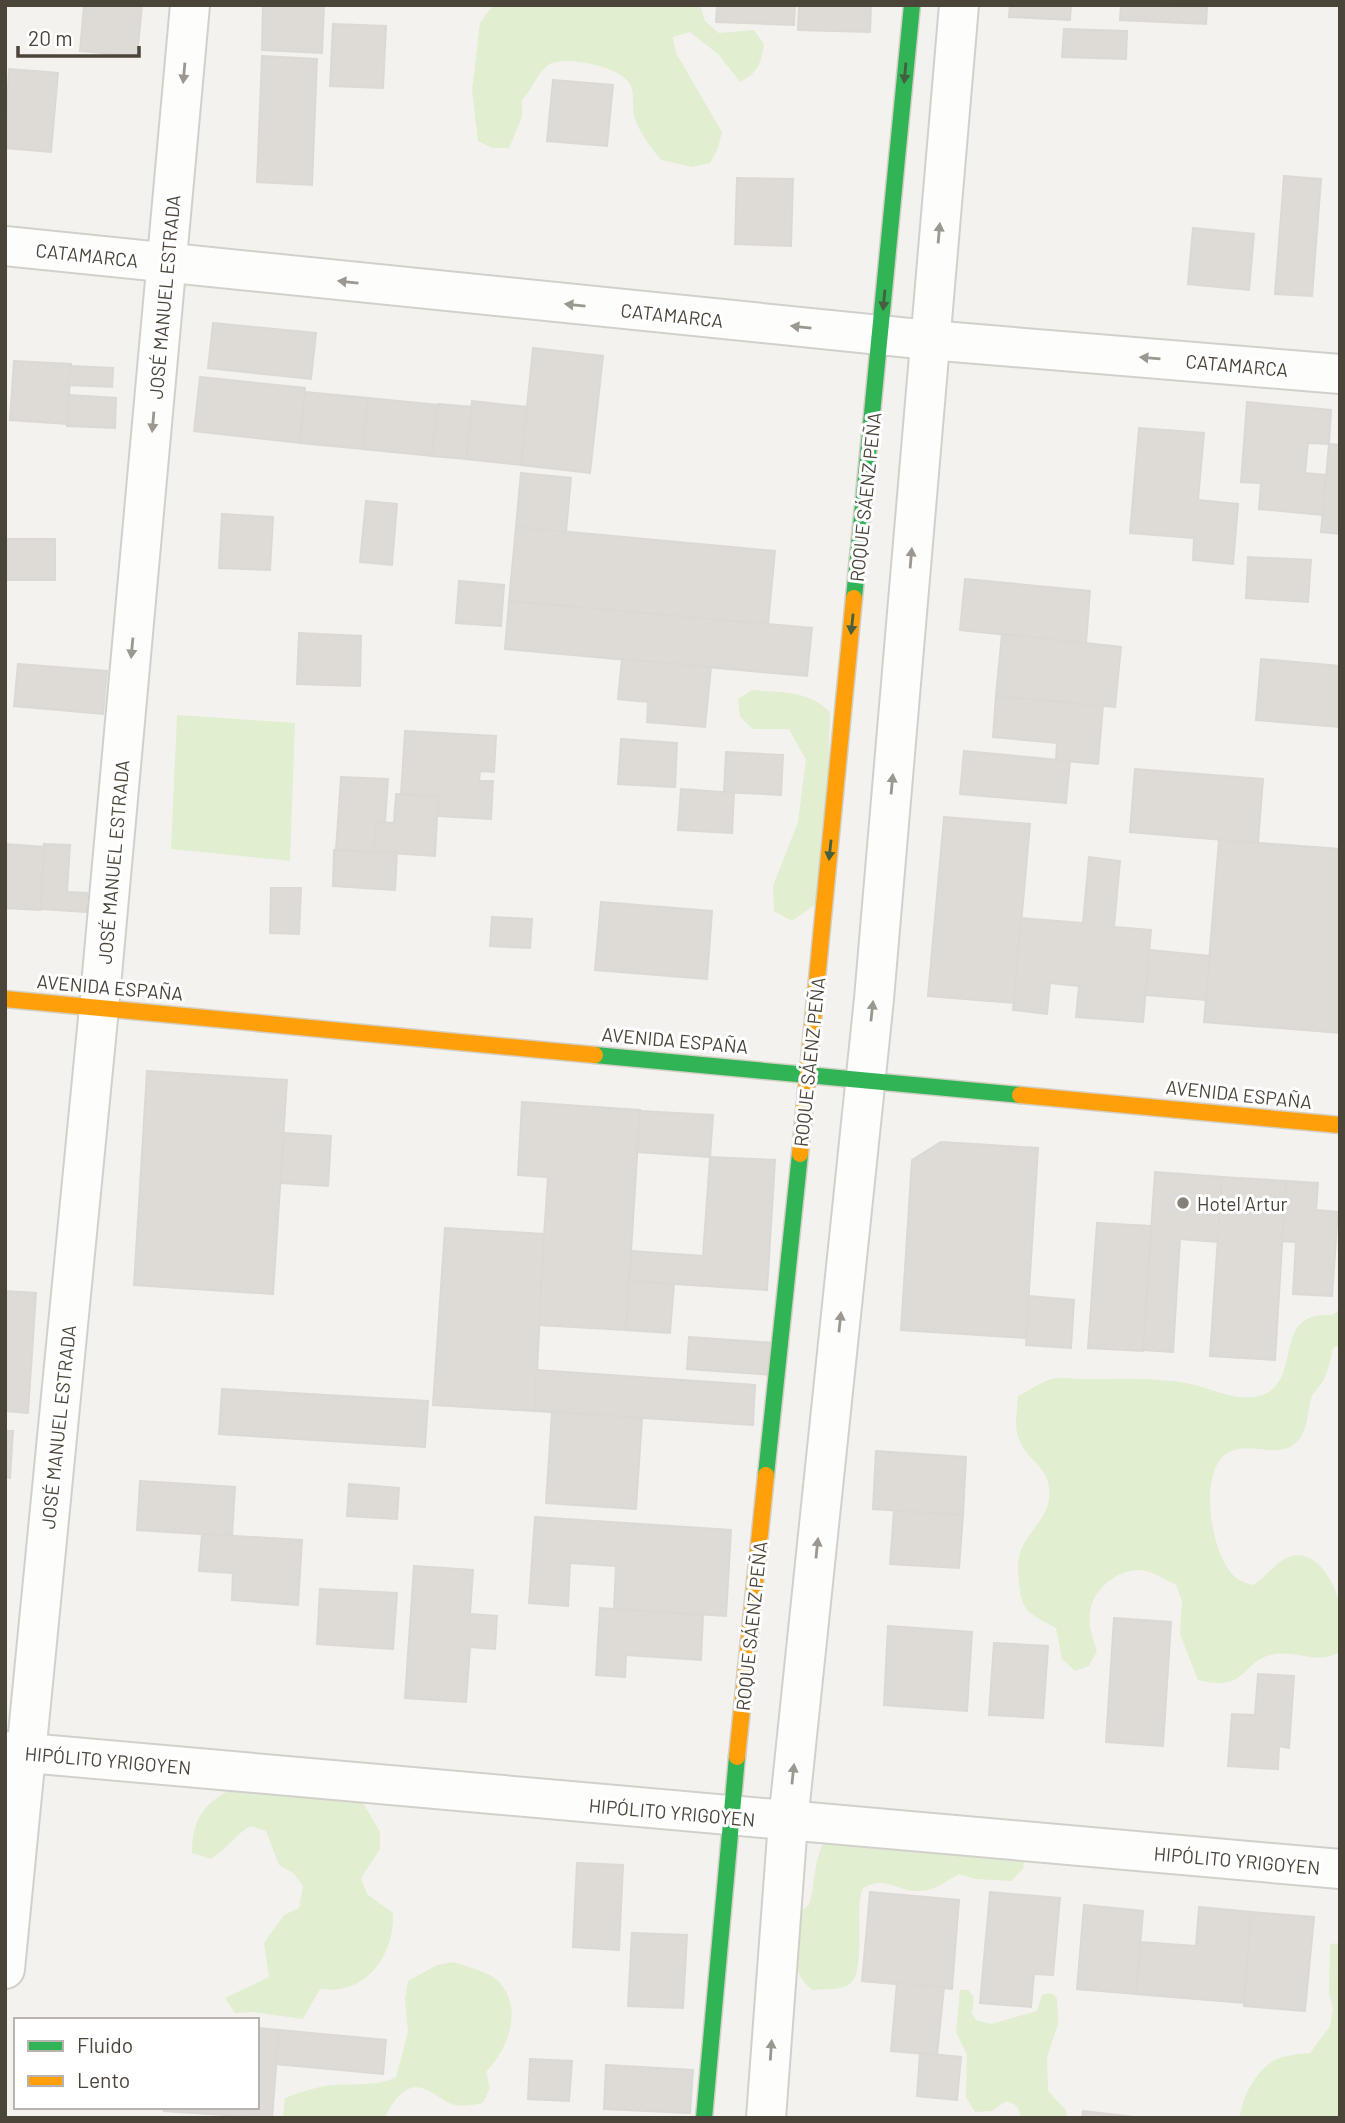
<svg xmlns="http://www.w3.org/2000/svg" width="1345" height="2123" viewBox="0 0 1345 2123" font-family="Barlow,sans-serif">
	<style>
		.green { fill: #e1eecf }
		.building { fill: #dedbd6; stroke: #dcd9d4; stroke-width: 2 }
		.lines { fill: none; stroke-linecap: round; stroke-linejoin: round }
		.street-casing { stroke: #d2d0cb; stroke-width: 42 }
		.fast-casing { stroke: #d3cfc5; stroke-width: 19 }
		.slow-casing { stroke: #d3cfc5; stroke-width: 19 }
		.street { stroke: #fdfdfc; stroke-width: 38 }
		.fast { stroke: #30b455; stroke-width: 16 }
		.slow { stroke: #ff9f0a; stroke-width: 16 }
		.oneway { fill: #9b9791 }
		.oneway2 { fill: #446040 }
		.poi-dot { fill: #868178; stroke: #fff; stroke-width: 2.5 }
		.labels { text-anchor: middle; dominant-baseline: central; stroke-width: 6; stroke-linejoin: round; paint-order: stroke }
		.street-label { font-size: 19px; fill: #4b4439; stroke: #fff }
		.poi-label { font-size: 19px; fill: #4b4439; stroke: #fff; text-anchor: start }
	</style>
	<rect width="100%" height="100%" fill="#f4f2ee"/>
	<!-- green -->
	<g class="green">
		<path d="M493 5H700L705 21 719 33 754 30 764 44C761 63 758 73 740 82L719 55 690 32 673 37 676 53 722 132 718 148 710 163 693 167 661 160C651 148 640 133 635 119 631 109 635 96 631 86 622 66 571 57 552 63 539 68 533 89 522 100V117L509 148H492L478 141 472 90 480 23Z"/>
		<path d="M752 690C781 693 808 690 830 712L825 898 792 921 774 911 773 886 798 822 806 760 789 729H753L740 717 738 699Z"/>
		<path d="M177 715 295 723 290 861 171 849Z"/>
		<path d="M1340 1309V1345L1333 1348C1331 1358 1329 1369 1324 1379 1322 1385 1315 1390 1312 1396 1307 1411 1309 1429 1297 1442 1279 1460 1250 1441 1229 1452 1196 1469 1211 1562 1238 1579 1242 1582 1248 1583 1253 1585 1267 1577 1276 1560 1292 1556 1318 1550 1337 1586 1340 1607 1342 1622 1340 1637 1340 1652 1316 1665 1300 1651 1276 1654 1239 1659 1251 1693 1198 1680L1180 1634 1182 1601 1176 1585C1167 1581 1156 1573 1146 1571 1124 1565 1096 1586 1091 1607 1087 1623 1092 1636 1097 1651L1089 1666 1075 1671 1062 1659 1056 1628C1031 1614 1021 1613 1019 1582 1018 1571 1017 1560 1021 1550 1030 1528 1053 1514 1049 1488 1047 1466 1029 1461 1021 1444 1013 1429 1017 1412 1018 1396 1028 1391 1040 1382 1052 1379 1061 1376 1074 1379 1084 1379 1120 1379 1155 1377 1191 1384 1212 1389 1237 1402 1259 1396 1306 1384 1268 1311 1332 1315Z"/>
		<path d="M236 1787 285 1789 316 1799 348 1796 363 1803 380 1832V1849L361 1878 367 1894 393 1913C395 1956 365 1996 320 1989L303 2019 252 2012 235 2013 225 1998 269 1977 264 1943 284 1915 299 1908 303 1886 293 1873 279 1865 266 1831 251 1826C234 1835 227 1849 211 1859L192 1853C192 1819 205 1801 236 1787Z"/>
		<path d="M825 1841 1024 1860 1023 1869 1011 1881 975 1879 959 1874C946 1881 933 1892 917 1891 896 1891 886 1875 863 1888 853 1909 869 1978 846 1986 836 1990 823 1989 813 1990 788 1973 794 1941 795 1915L809 1905C816 1883 813 1860 825 1841Z"/>
		<path d="M1340 1943V2118H1240C1241 2097 1258 2067 1277 2059 1287 2055 1300 2054 1310 2053L1330 2026 1333 2009 1329 1993 1330 1944Z"/>
		<path d="M454 1962C467 1967 490 1972 499 1982 524 2009 508 2049 486 2072L490 2088 483 2103C472 2105 460 2108 449 2103 436 2097 418 2076 400 2095 393 2101 389 2110 384 2118H283L285 2098C301 2092 318 2086 335 2085 357 2083 376 2087 396 2077L408 2032 405 1999 408 1981 437 1965Z"/>
		<path d="M960 1990H968L974 1997 972 2013 976 2020 991 2024 1037 2011 1042 1995 1051 1993 1057 1998 1058 2024 1047 2057 1048 2091 1065 2109 1068 2118H1020C1020 2107 1016 2104 1006 2101L992 2111 975 2112 966 2097 967 2055 956 2032Z"/>
	</g>
	<!-- building -->
	<g class="building">
		<path d="M84 5 142 6 137 56 80 51Z"/>
		<path d="M263 5H324L322 53 262 50Z"/>
		<path d="M717 5H795L794 25 716 22Z"/>
		<path d="M799 5H871L870 32 798 30Z"/>
		<path d="M1010 5H1071L1070 20 1009 17Z"/>
		<path d="M1121 5 1207 8 1206 24 1120 20Z"/>
		<path d="M1133 5H1206V8Z"/>
		<path d="M333 24 386 26 383 88 330 86Z"/>
		<path d="M1064 29 1127 31 1126 59 1062 57Z"/>
		<path d="M262 56 317 59 312 185 257 182Z"/>
		<path d="M9 69 58 73 51 152 5 148Z"/>
		<path d="M553 80 613 85 607 146 547 141Z"/>
		<path d="M1284 176 1321 179 1312 296 1275 294Z"/>
		<path d="M737 178 793 179 791 246 735 244Z"/>
		<path d="M1193 228 1254 234 1249 290 1188 284Z"/>
		<path d="M213 323 316 333 311 379 208 368Z"/>
		<path d="M533 348 603 356 590 473 521 465Z"/>
		<path d="M14 361 71 364 67 424 10 420Z"/>
		<path d="M70 366 113 368 112 387 69 385Z"/>
		<path d="M200 377 305 388 300 443 194 431Z"/>
		<path d="M305 392 368 398 363 449 300 443Z"/>
		<path d="M69 395 116 398 115 428 67 426Z"/>
		<path d="M368 398 438 405 432 456 363 449Z"/>
		<path d="M472 401 527 407 521 465 466 459Z"/>
		<path d="M1247 402 1331 410 1329 444 1308 443 1305 473 1326 475 1323 515 1259 509 1261 483 1241 482Z"/>
		<path d="M438 404 472 407 466 459 432 456Z"/>
		<path d="M1139 428 1204 433 1198 500 1238 504 1233 564 1193 560 1194 538 1130 533Z"/>
		<path d="M1329 444 1340 445V534L1321 532Z"/>
		<path d="M521 473 571 478 566 532 516 527Z"/>
		<path d="M366 501 397 504 392 565 360 562Z"/>
		<path d="M222 514 273 517 270 570 219 568Z"/>
		<path d="M516 527 775 551 768 624 509 601Z"/>
		<rect x="5" y="539" width="50" height="41"/>
		<path d="M1248 557 1311 560 1308 602 1246 598Z"/>
		<path d="M965 579 1090 591 1086 643 960 630Z"/>
		<path d="M459 581 504 585 501 626 456 623Z"/>
		<path d="M509 601 812 628 807 676 505 649Z"/>
		<path d="M299 633 361 636 360 686 297 684Z"/>
		<path d="M1002 634 1121 647 1115 707 996 696Z"/>
		<path d="M622 659 711 667 705 727 647 722 648 702 618 699Z"/>
		<path d="M1261 659 1340 666V727L1256 720Z"/>
		<path d="M18 664 107 671 103 714 14 706Z"/>
		<path d="M996 696 1103 706 1098 764 1056 760 1057 743 993 737Z"/>
		<path d="M405 731 496 736 494 772 480 771 479 781H493L491 819 438 816 439 796 401 794Z"/>
		<path d="M621 739 677 743 675 787 618 784Z"/>
		<path d="M964 751 1070 761 1066 803 960 794Z"/>
		<path d="M726 752 783 755 781 795 724 792Z"/>
		<path d="M1135 769 1263 779 1258 843 1130 832Z"/>
		<path d="M341 777 388 779 385 822H376L374 852 336 850Z"/>
		<path d="M681 789 734 793 732 833 678 830Z"/>
		<path d="M396 794 438 797 435 856 374 852 376 822 394 823Z"/>
		<path d="M944 817 1030 824 1014 1003 928 996Z"/>
		<path d="M1219 840 1340 849V1033L1204 1022Z"/>
		<path d="M5 844 44 847 41 910 5 908Z"/>
		<path d="M44 844 70 845 67 892 87 893 86 912 41 909Z"/>
		<path d="M334 850 397 853 395 890 333 886Z"/>
		<path d="M1089 857 1120 861 1114 927 1151 930 1143 1022 1076 1017 1079 986 1050 983 1047 1014 1013 1010 1021 918 1083 923Z"/>
		<path d="M271 888H301L299 934 270 933Z"/>
		<path d="M601 902 712 911 707 979 595 970Z"/>
		<path d="M492 917 532 919 530 948 490 946Z"/>
		<path d="M1149 950 1210 956 1206 1000 1146 995Z"/>
		<path d="M147 1071 287 1080 273 1294 134 1285Z"/>
		<path d="M522 1102 640 1110 626 1330 538 1325 548 1177 518 1175Z"/>
		<path d="M640 1111 713 1115 710 1157 637 1152Z"/>
		<path d="M284 1133 331 1136 328 1186 281 1183Z"/>
		<path d="M941 1142 1038 1148 1026 1338 901 1330 912 1160Z"/>
		<path d="M710 1157 775 1160 767 1290 629 1281 632 1251 703 1256Z"/>
		<path d="M1155 1172 1222 1177 1218 1242 1180 1239 1173 1352 1143 1350Z"/>
		<path d="M1222 1177 1286 1181 1275 1360 1210 1356Z"/>
		<path d="M1286 1181 1318 1183 1316 1210 1338 1212 1332 1296 1293 1294 1296 1242 1282 1241Z"/>
		<path d="M1097 1223 1151 1226 1143 1351 1088 1348Z"/>
		<path d="M445 1228 544 1234 535 1411 433 1405Z"/>
		<path d="M629 1281 674 1284 670 1333 626 1330Z"/>
		<path d="M5 1291 36 1293 28 1413 5 1411Z"/>
		<path d="M1029 1296 1074 1300 1071 1348 1026 1345Z"/>
		<path d="M689 1337 775 1343 773 1375 687 1369Z"/>
		<path d="M536 1370 755 1385 753 1425 535 1411Z"/>
		<path d="M222 1389 428 1401 425 1447 219 1434Z"/>
		<path d="M552 1412 642 1418 636 1509 546 1503Z"/>
		<path d="M5 1431H13L10 1478 5 1477Z"/>
		<path d="M876 1451 966 1457 963 1515 873 1509Z"/>
		<path d="M140 1481 235 1487 232 1536 137 1530Z"/>
		<path d="M349 1484 399 1488 397 1519 347 1516Z"/>
		<path d="M894 1511 963 1515 959 1568 890 1564Z"/>
		<path d="M535 1517 731 1530 726 1616 614 1609 616 1566 570 1563 568 1606 529 1603Z"/>
		<path d="M202 1534 302 1540 298 1605 232 1600 233 1573 199 1571Z"/>
		<path d="M414 1566 473 1570 470 1614 497 1616 495 1649 470 1647 466 1702 405 1698Z"/>
		<path d="M320 1589 397 1593 393 1649 317 1644Z"/>
		<path d="M600 1608 703 1615 701 1660 626 1655 625 1677 596 1675Z"/>
		<path d="M1114 1618 1171 1622 1163 1746 1106 1742Z"/>
		<path d="M888 1626 972 1632 967 1711 884 1705Z"/>
		<path d="M994 1643 1048 1646 1043 1718 989 1715Z"/>
		<path d="M1258 1674 1294 1676 1289 1748 1279 1746 1278 1769 1228 1766 1232 1714 1255 1715Z"/>
		<path d="M577 1863 623 1865 619 1950 573 1947Z"/>
		<path d="M870 1892 959 1900 952 1989 862 1981Z"/>
		<path d="M990 1892 1060 1898 1053 1975 1034 1974 1031 2007 980 2003Z"/>
		<path d="M1084 1905 1143 1911 1136 1994 1077 1989Z"/>
		<path d="M1199 1907 1251 1912 1244 2003 1136 1994 1141 1942 1196 1946Z"/>
		<path d="M1251 1912 1314 1917 1305 2011 1244 2006Z"/>
		<path d="M632 1933 687 1935 683 2008 628 2006Z"/>
		<path d="M897 1983 944 1987 937 2055 891 2051Z"/>
		<path d="M257 2028 279 2030 272 2118 164 2111 165 2107H257Z"/>
		<path d="M279 2030 386 2040 383 2074 276 2064Z"/>
		<path d="M920 2053 961 2057 957 2100 917 2096Z"/>
		<path d="M530 2059 572 2061 569 2101 528 2099Z"/>
		<path d="M606 2065 693 2070 690 2113 604 2109Z"/>
		<path d="M1083 2111 1143 2118H1082Z"/>
	</g>
	<g class="lines">
		<defs>
			<g id="street">
				<path d="M5 246 929 340 1340 374"/>
				<path d="M5 1751 1340 1869"/>
				<path d="M5 1969 99 1008 190 5"/>
				<path d="M766 2118 788 1822 874 999 959 5"/>
			</g>
			<g id="fast">
				<path d="M854 598 912 5"/>
				<path d="M595 1055 1020 1095"/>
				<path d="M766 1475 800 1154"/>
				<path d="M704 2118 737 1757"/>
			</g>
			<g id="slow">
				<path d="M5 999 595 1055"/>
				<path d="M1020 1095 1340 1125"/>
				<path d="M800 1154 854 598"/>
				<path d="M737 1757 766 1475"/>
			</g>
		</defs>
		<!-- street casing -->
		<use href="#street" class="street-casing"/>
		<!-- fast casing -->
		<use href="#fast" class="fast-casing"/>
		<!-- slow casing -->
		<use href="#slow" class="slow-casing"/>
		<!-- street -->
		<use href="#street" class="street"/>
		<!-- fast -->
		<use href="#fast" class="fast"/>
		<!-- slow -->
		<use href="#slow" class="slow"/>
	</g>
	<!-- one-way arrows -->
	<defs><path id="oneway-solid" d="M-6-.8H1V-3.2L6.5 0L1 3.2V.8H-6Z" transform="scale(1.75)"/></defs>
	<g class="oneway">
		<use href="#oneway-solid" transform="translate(184 73) rotate(95)"/>
		<use href="#oneway-solid" transform="translate(939 233) rotate(-85)"/>
		<use href="#oneway-solid" transform="translate(348 282) rotate(-174)"/>
		<use href="#oneway-solid" transform="translate(575 305) rotate(-174)"/>
		<use href="#oneway-solid" transform="translate(801 327) rotate(-174)"/>
		<use href="#oneway-solid" transform="translate(1150 358) rotate(-175)"/>
		<use href="#oneway-solid" transform="translate(153 422) rotate(95)"/>
		<use href="#oneway-solid" transform="translate(911 558) rotate(-85)"/>
		<use href="#oneway-solid" transform="translate(132 648) rotate(95)"/>
		<use href="#oneway-solid" transform="translate(892 784) rotate(-85)"/>
		<use href="#oneway-solid" transform="translate(872 1011) rotate(-84)"/>
		<use href="#oneway-solid" transform="translate(840 1322) rotate(-84)"/>
		<use href="#oneway-solid" transform="translate(817 1548) rotate(-84)"/>
		<use href="#oneway-solid" transform="translate(793 1774) rotate(-84)"/>
		<use href="#oneway-solid" transform="translate(771 2050) rotate(-86)"/>
	</g>
	<g class="oneway2">
		<use href="#oneway-solid" transform="translate(905 73) rotate(95)"/>
		<use href="#oneway-solid" transform="translate(884 300) rotate(95)"/>
		<use href="#oneway-solid" transform="translate(852 624) rotate(96)"/>
		<use href="#oneway-solid" transform="translate(830 850) rotate(96)"/>
	</g>
	<!-- markers -->
	<circle class="poi-dot" cx="1183" cy="1203" r="7"/>
	<g class="labels">
		<!-- street labels -->
		<g class="street-label">
			<text transform="translate(87 255) rotate(6)">CATAMARCA</text>
			<text transform="translate(164 297) rotate(-85)">JOSÉ MANUEL ESTRADA</text>
			<text transform="translate(672 315) rotate(6)">CATAMARCA</text>
			<text transform="translate(1237 365) rotate(5)">CATAMARCA</text>
			<text transform="translate(865 497) rotate(-84)">ROQUE SÁENZ PEÑA</text>
			<text transform="translate(113 862) rotate(-85)">JOSÉ MANUEL ESTRADA</text>
			<text transform="translate(110 987) rotate(5)">AVENIDA ESPAÑA</text>
			<text transform="translate(675 1040) rotate(5)">AVENIDA ESPAÑA</text>
			<text transform="translate(809 1062) rotate(-84)">ROQUE SÁENZ PEÑA</text>
			<text transform="translate(1239 1094) rotate(6)">AVENIDA ESPAÑA</text>
			<text transform="translate(58 1427) rotate(-84)">JOSÉ MANUEL ESTRADA</text>
			<text transform="translate(751 1626) rotate(-84)">ROQUE SÁENZ PEÑA</text>
			<text transform="translate(108 1760) rotate(5)">HIPÓLITO YRIGOYEN</text>
			<text transform="translate(672 1812) rotate(5)">HIPÓLITO YRIGOYEN</text>
			<text transform="translate(1237 1860) rotate(5)">HIPÓLITO YRIGOYEN</text>
		</g>
		<!-- poi labels -->
		<g class="poi-label">
			<text x="1197" y="1203">Hotel Artur</text>
		</g>
	</g>
	<!-- border -->
	<rect width="1345" height="2123" fill="none" stroke="#4b4439" stroke-width="14"/>
	<!-- legend -->
	<rect x="14" y="2018" width="245" height="91" fill="#ffffff" stroke="#b7b4b0" stroke-width="2"/>
	<rect x="28" y="2041" width="35" height="10" fill="#30b455" stroke="#b7b4b0" stroke-width="2"/>
	<text x="77" y="2053" font-size="21" fill="#4b4439">Fluido</text>
	<rect x="28" y="2076" width="35" height="10" fill="#ff9f0a" stroke="#b7b4b0" stroke-width="2"/>
	<text x="77" y="2088" font-size="21" fill="#4b4439">Lento</text>
	<!-- scale -->
	<path d="M18 46v10h121v-10" fill="none" stroke="#4b4439" stroke-width="3.5"/>
	<text x="28" y="46" font-size="21" fill="#4b4439" stroke="#ffffff" stroke-width="5" paint-order="stroke">20 m</text>
</svg>
